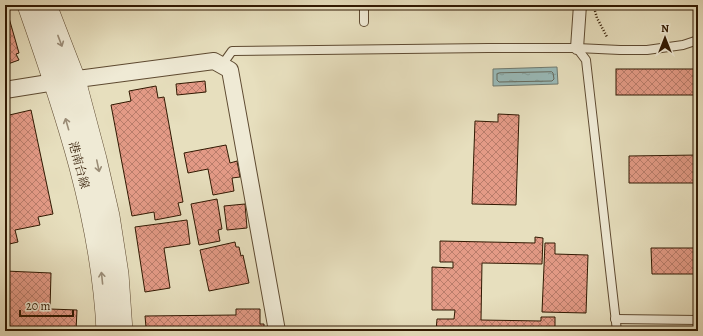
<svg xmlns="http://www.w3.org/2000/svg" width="703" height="336" viewBox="0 0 703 336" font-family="Alegreya,'Noto Serif JP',serif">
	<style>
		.water { fill: url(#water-ripples); stroke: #6f7a70 }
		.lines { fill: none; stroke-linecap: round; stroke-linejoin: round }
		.shore { stroke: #656a5e; stroke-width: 1 }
		.building { fill: url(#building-cross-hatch); stroke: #311902 }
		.service-casing { stroke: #5e4a31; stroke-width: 10 }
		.pedestrian-casing { stroke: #5e4a31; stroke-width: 14 }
		.minor-casing { stroke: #5e4a31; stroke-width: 18 }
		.tertiary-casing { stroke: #5e4a31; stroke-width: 22 }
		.path { stroke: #311902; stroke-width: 2.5; stroke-dasharray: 1 2; stroke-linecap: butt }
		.service { stroke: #efead5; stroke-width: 8 }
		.pedestrian { stroke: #efead5; stroke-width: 12 }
		.minor { stroke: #efead5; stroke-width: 16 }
		.tertiary { stroke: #efead5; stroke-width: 21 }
		.oneway { stroke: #9a8c76 }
		.labels { text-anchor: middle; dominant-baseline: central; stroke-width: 3; stroke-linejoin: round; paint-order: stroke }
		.street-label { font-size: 12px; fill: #311902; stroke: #efead5 }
	</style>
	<defs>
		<pattern id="water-ripples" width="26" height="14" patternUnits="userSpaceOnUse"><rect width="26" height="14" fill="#99bbba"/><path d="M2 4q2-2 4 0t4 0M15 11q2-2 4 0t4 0" fill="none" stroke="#84a09e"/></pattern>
		<pattern id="building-cross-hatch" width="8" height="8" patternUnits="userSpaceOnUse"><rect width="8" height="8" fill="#e39a86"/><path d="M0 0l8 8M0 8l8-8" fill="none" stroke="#b97d6b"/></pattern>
	</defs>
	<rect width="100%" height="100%" fill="#e7dfbe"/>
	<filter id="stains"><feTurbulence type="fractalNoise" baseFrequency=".005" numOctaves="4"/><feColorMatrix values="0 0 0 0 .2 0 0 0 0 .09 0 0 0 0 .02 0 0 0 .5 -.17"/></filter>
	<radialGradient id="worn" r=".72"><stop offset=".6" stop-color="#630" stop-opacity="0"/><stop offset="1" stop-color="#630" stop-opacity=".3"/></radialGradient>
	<!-- water -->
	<path class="water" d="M557 67 558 84 493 86V69Z"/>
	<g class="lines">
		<!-- shore -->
		<path class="shore" d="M552 72 553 73 554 79 552 81 499 82 497 80V74L499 73Z"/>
	</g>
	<!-- building -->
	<g class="building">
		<path d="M9 18 19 53 16 54 19 60 5 65V20Z"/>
		<rect x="616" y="69" width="82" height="26"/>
		<path d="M205 81 206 92 177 95 176 84Z"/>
		<path d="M156 86 158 98 164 97 183 202 178 203 181 215 155 220 154 212 132 216 111 105 131 101 129 91Z"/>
		<path d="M31 110 53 214 38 217 40 225 15 230 18 242 5 245V116Z"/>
		<path d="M498 114 519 115 516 205 472 204 475 121 498 122Z"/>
		<path d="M226 145 230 163 237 161 240 177 232 178 234 191 213 195 208 169 188 173 184 153Z"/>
		<path d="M698 155V183H629V156Z"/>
		<path d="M217 199 222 229 218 230 220 241 199 245 191 204Z"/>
		<path d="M245 204 247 228 227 230 224 206Z"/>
		<path d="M187 220 190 244 164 248 170 288 145 292 135 227Z"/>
		<path d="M535 237 543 238 542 264 482 263 481 320 541 321V317H555V331H436L437 319H454L455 310H432V267L453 268V262H440V241L535 243Z"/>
		<path d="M235 242 236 247H239L241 256 243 255 249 283 209 291 200 250Z"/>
		<path d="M545 243H555V254L588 255 586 313 542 312Z"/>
		<path d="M651 248H698V274H652Z"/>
		<path d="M5 271 51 273 50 309 77 310 76 331H5Z"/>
		<path d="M236 309H260V324H264V331H143V327H146L145 316 236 315Z"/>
	</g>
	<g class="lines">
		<defs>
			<g id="service">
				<path d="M364 22V5"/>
				<path d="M577 48 586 60 617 331"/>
				<path d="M222 65 232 51 488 48H577L620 50H647L683 45 698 40"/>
				<path d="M615 319 698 320"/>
			</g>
			<path id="pedestrian" d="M577 48 580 5"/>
			<path id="minor" d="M5 90 55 82 214 61 230 70 277 331"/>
			<g id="tertiary">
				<path d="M28 5C65 110 102 219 107 331"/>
				<path d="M46 5 75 80 96 159 109 216 118 274 122 331"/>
			</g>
		</defs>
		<!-- service casing -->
		<use href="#service" class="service-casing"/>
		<!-- pedestrian casing -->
		<use href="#pedestrian" class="pedestrian-casing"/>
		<!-- minor casing -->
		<use href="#minor" class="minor-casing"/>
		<!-- tertiary casing -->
		<use href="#tertiary" class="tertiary-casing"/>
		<!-- path -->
		<path class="path" d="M595 11 597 18 607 37"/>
		<!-- service -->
		<use href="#service" class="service"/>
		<!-- pedestrian -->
		<use href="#pedestrian" class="pedestrian"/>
		<!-- minor -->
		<use href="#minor" class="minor"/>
		<!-- tertiary -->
		<use href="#tertiary" class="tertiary"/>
	</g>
	<!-- one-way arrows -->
	<defs><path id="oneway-shaft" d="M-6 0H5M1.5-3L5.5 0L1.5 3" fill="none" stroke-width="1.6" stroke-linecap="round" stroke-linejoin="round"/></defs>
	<g class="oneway">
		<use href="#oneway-shaft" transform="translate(60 41) rotate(69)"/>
		<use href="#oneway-shaft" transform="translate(67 124) rotate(-106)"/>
		<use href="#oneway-shaft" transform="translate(98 166) rotate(78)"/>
		<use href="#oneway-shaft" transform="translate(102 278) rotate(-96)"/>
	</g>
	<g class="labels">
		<!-- street labels -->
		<g class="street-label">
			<text transform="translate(79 165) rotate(75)">港南台線</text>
		</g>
	</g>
	<!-- margin -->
	<rect width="703" height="336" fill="none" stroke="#e7dfbe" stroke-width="20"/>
	<rect x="6" y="6" width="691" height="324" fill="none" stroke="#311902" stroke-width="2"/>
	<rect x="10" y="10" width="683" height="316" fill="none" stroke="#311902"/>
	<!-- north arrow -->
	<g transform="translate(665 38)" stroke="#efead5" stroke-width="3" paint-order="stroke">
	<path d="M0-3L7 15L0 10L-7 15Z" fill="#311902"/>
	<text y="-6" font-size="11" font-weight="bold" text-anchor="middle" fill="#311902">N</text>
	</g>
	<!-- scale -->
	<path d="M20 310v6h53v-6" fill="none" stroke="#311902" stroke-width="2"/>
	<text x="26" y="310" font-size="12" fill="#311902" stroke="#efead5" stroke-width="3" paint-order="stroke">20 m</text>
	<rect width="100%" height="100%" filter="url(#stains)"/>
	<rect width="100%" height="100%" fill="url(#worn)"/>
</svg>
